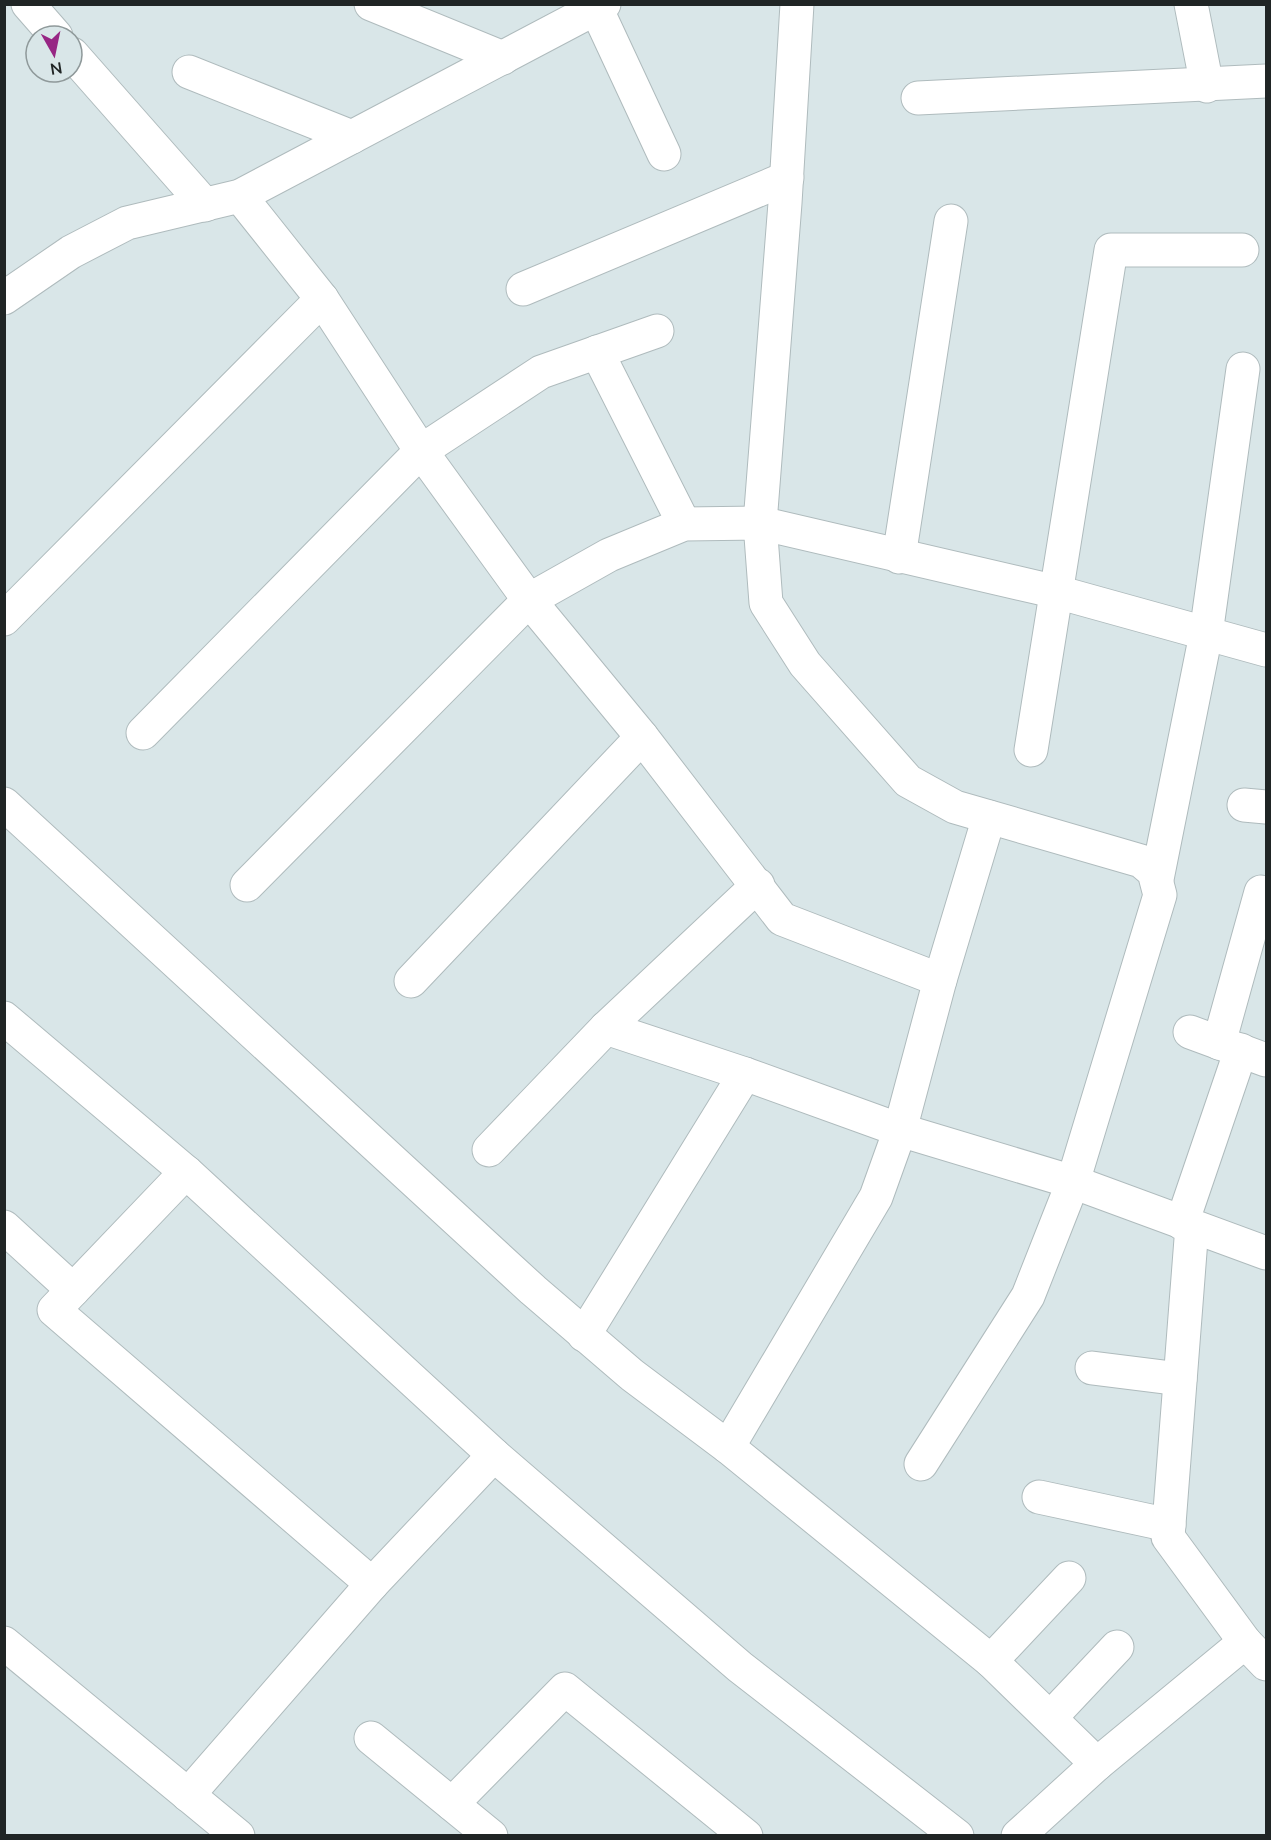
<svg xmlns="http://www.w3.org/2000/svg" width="1271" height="1840" viewBox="0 0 1271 1840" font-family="'Nunito Sans',sans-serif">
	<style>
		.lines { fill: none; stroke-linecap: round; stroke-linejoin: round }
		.minor-casing { stroke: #afbbbd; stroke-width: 35 }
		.minor { stroke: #fff; stroke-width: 33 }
	</style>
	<rect width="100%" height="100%" fill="#d9e6e8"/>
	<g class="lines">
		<defs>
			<g id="minor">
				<path d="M28 4 56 36"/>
				<path d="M371 4 503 58"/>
				<path d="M797 4 785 203 760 523 766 603 805 664 908 781 955 807 1141 861 1154 872 1160 895 1073 1182 1028 1296 921 1464"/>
				<path d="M1191 4 1207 86"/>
				<path d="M596 8 664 154"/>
				<path d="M72 54 205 205"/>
				<path d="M189 72 352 137"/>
				<path d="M918 98 1266 81"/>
				<path d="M240 196 322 299 421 451 529 600 642 737 782 919 940 980"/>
				<path d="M523 289 787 178"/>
				<path d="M4 298 71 252 127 223 240 196 604 4"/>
				<path d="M597 352 684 524"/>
				<path d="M899 557 951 221"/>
				<path d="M4 619 322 299"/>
				<path d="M143 733 421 451 541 372 657 331"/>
				<path d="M1031 750 1111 250H1242"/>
				<path d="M4 804 533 1290 632 1375 728 1447 991 1661 1097 1764"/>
				<path d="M1244 805 1266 807"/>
				<path d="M1157 879 1206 634 1243 369"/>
				<path d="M247 885 529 600 609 555 684 524 760 523 1057 592 1266 650"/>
				<path d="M411 981 642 737"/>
				<path d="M4 1018 186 1172 494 1455 740 1667 957 1836"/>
				<path d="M606 1028 745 1074 900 1130 1073 1182 1266 1253"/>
				<path d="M1190 1032 1266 1060"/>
				<path d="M1219 1043 1261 892"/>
				<path d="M489 1150 606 1028 758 885"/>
				<path d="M186 1172 54 1310 372 1584"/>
				<path d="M1182 1223 1241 1050"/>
				<path d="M1192 1226 1168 1537 1245 1642"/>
				<path d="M4 1227 73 1290"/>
				<path d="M584 1335 745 1074"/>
				<path d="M1092 1368 1180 1379"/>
				<path d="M728 1447 876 1197 900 1130 940 980 989 817"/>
				<path d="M1039 1497 1169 1525"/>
				<path d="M4 1643 238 1836"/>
				<path d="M991 1661 1069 1578"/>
				<path d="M1051 1717 1117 1647"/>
				<path d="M371 1738 491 1836"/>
				<path d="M188 1795 372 1584 494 1455"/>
				<path d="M452 1804 565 1689 746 1836"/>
				<path d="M1018 1836 1097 1764 1245 1642 1266 1664"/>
			</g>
		</defs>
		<!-- minor casing -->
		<use href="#minor" class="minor-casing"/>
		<!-- minor -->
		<use href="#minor" class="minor"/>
	</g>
	<!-- border -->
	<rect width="1271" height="1840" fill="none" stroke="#202525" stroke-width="12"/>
	<!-- north arrow -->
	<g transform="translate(54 54) rotate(171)"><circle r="28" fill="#d9e6e8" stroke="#8f999a" stroke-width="1.5"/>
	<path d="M0-4.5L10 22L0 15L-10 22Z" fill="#972684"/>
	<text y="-9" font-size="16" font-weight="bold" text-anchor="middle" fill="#202525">N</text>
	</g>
</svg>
